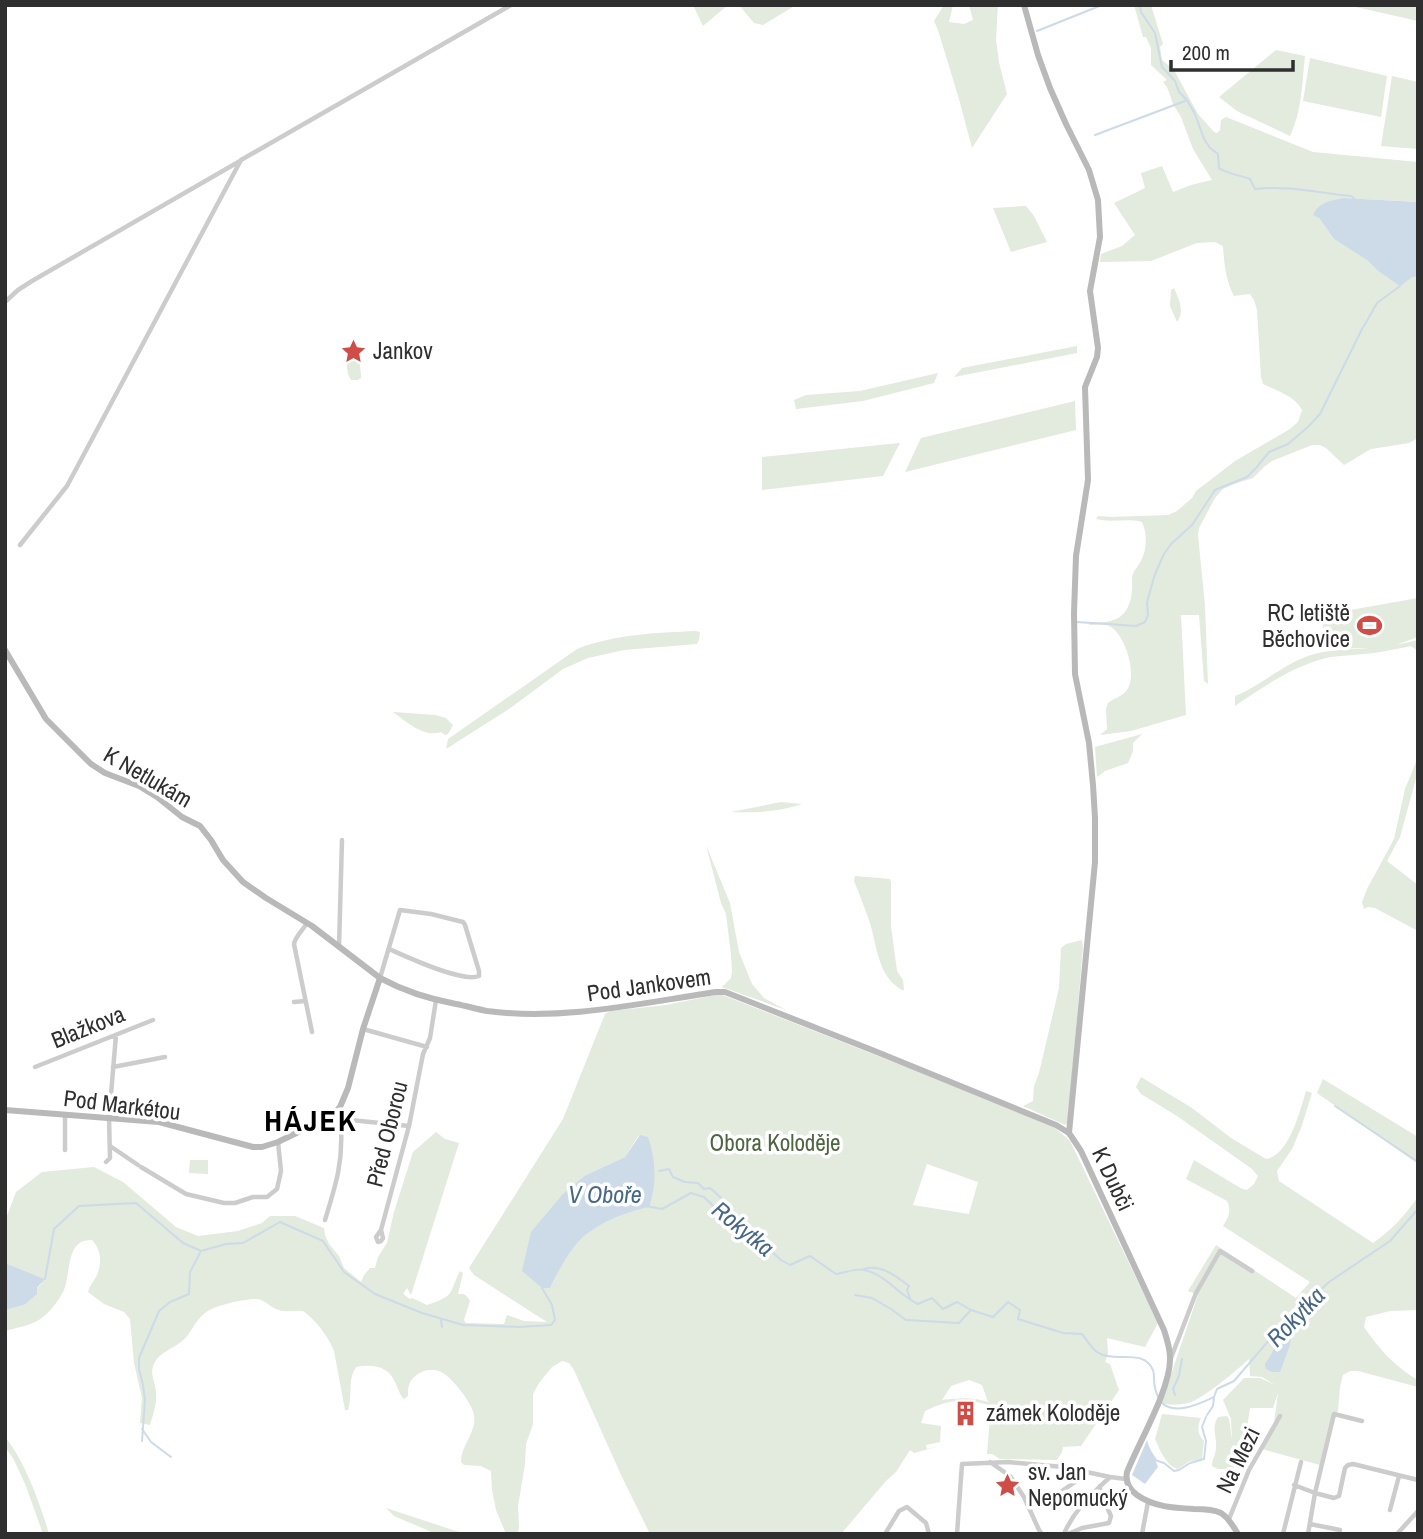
<svg xmlns="http://www.w3.org/2000/svg" width="1423" height="1539" viewBox="0 0 1423 1539" font-family="'Archivo Narrow',sans-serif">
  <rect width="100%" height="100%" fill="#fff"/>
  <path fill="#e3eade" fill-rule="evenodd" d="M693 5H728L703 26Z
    M739 5H796L763 25 754 23Z
    M944 5H953L949 22 964 24 973 20 969 5H998L996 40 999 62 1007 94 972 148 959 99 938 30 934 21Z
    M1134 5H1151L1163 44 1160 47 1162 60 1174 70 1198 114 1214 132 1217 133 1220 130 1221 120 1226 117 1313 152 1418 162V202L1344 198 1319 218 1334 239 1368 261 1377 270 1411 278 1418 276V438L1409 443 1371 449 1344 465 1326 448 1320 445H1312L1272 461 1264 467 1253 478 1234 484 1223 489 1215 498 1199 528 1198 535 1205 606 1208 684 1204 681 1199 615H1181L1186 715 1131 731 1100 735 1107 729 1106 709 1108 703C1114 698 1122 697 1127 690 1138 675 1125 631 1107 625 1102 624 1094 625 1089 625L1090 622C1114 624 1130 618 1132 590 1133 585 1131 578 1133 574 1134 570 1137 568 1139 564 1147 552 1148 535 1142 522 1127 518 1111 523 1096 519L1098 516 1111 517 1168 515 1177 511 1192 498 1196 491 1235 461 1290 429 1298 422 1302 410C1295 396 1277 391 1263 384L1261 377 1257 310 1254 300 1250 294 1234 296C1226 281 1224 263 1223 246L1215 242 1197 243 1151 261 1100 262 1101 254 1122 246 1135 235 1114 203 1145 188 1141 173 1162 166 1173 192 1191 185 1212 180 1193 149 1181 117 1173 104 1167 87 1163 82 1167 80 1151 65V48L1146 37H1143Z
    M1347 5H1418V21Z
    M1276 50 1305 56C1302 83 1302 111 1290 136L1237 111 1219 97Z
    M1310 58 1387 76 1381 117 1303 101Z
    M1392 76 1418 82V149L1381 146Z
    M1026 206 1034 216 1047 242 1011 252 993 208Z
    M1174 288C1179 299 1185 312 1177 322L1170 306 1171 290Z
    M1077 346V353L954 377 962 368Z
    M355 351C359 359 361 369 361 378L358 380H351L348 374 345 354 347 352Z
    M938 373 934 383 863 401 796 409 794 400 806 395 860 391Z
    M1075 401 1076 430 905 472 921 438Z
    M900 443 883 476 762 490V457Z
    M1418 598V637L1396 645 1418 640V651L1411 646C1396 649 1379 653 1363 654 1351 656 1338 655 1326 658 1293 666 1263 687 1235 706V696C1261 686 1282 665 1308 656 1327 649 1350 650 1369 648L1324 649 1322 615Z
    M696 631 700 632 699 640 697 644 624 650 588 658 563 669 509 709 446 749 448 739 577 649C615 634 656 633 696 631Z
    M393 712 435 715 446 718 453 725 448 734 445 735 441 732C424 738 407 722 393 712Z
    M1142 734 1133 743V751L1128 763 1105 771 1097 777 1095 747Z
    M1418 757V771L1400 837 1387 861 1418 885V931L1375 908 1368 907 1364 909 1362 902 1367 889 1394 839 1405 789Z
    M781 802 802 804C778 812 756 813 731 812Z
    M706 845 730 903 739 952 752 984 764 998 786 1010 722 987 731 978 732 971 731 955 726 914 721 903Z
    M855 876 890 879 891 882V926L897 971 903 980 904 990H902C878 977 877 946 870 923 865 909 860 895 854 881Z
    M1082 940 1083 947 1068 1122 1065 1125 1023 1106 1033 1101 1034 1086 1039 1073 1059 988 1061 948 1066 944Z
    M720 994 906 1067 1054 1127 1070 1141 1158 1323 1145 1347 1107 1338 1108 1354 1105 1362 1110 1364 1119 1390 1081 1446 1063 1447 1062 1452 1057 1460 1000 1459 992 1454H987L991 1406C968 1397 948 1399 925 1411L921 1423 941 1426 940 1442 926 1445 927 1449 940 1446 925 1450 914 1453 910 1450 896 1472 886 1481 841 1534H650L622 1477 574 1370 569 1363 562 1361 552 1367 539 1383 533 1394V1424L526 1444 525 1464 518 1506 519 1528 517 1534H506L496 1510 492 1490 491 1471 481 1466 464 1465 461 1462C461 1445 477 1432 474 1415 473 1404 451 1376 441 1372 430 1366 413 1373 409 1385 408 1387 408 1394 408 1396L404 1399C399 1394 399 1390 396 1384 389 1366 373 1364 356 1367 347 1381 353 1396 348 1410H345L334 1351C328 1336 316 1320 303 1311 294 1310 284 1313 276 1309 269 1306 265 1300 257 1299 244 1299 215 1305 205 1313 194 1321 191 1335 181 1342 172 1349 156 1354 153 1367 150 1375 156 1384 156 1393 157 1404 153 1415 150 1425L140 1423 142 1398 134 1363 130 1319 124 1312 104 1304 88 1292C90 1285 94 1281 97 1275 102 1263 101 1249 92 1240 64 1239 72 1275 63 1292 58 1302 47 1316 37 1321 28 1326 15 1328 5 1331V1310L24 1305 45 1279 5 1263V1221L16 1192 42 1172 94 1167 123 1182 176 1227 198 1236 238 1231 262 1223 270 1216H295L324 1228 325 1235 329 1244 339 1256 344 1268 361 1282 364 1275 370 1268H375L378 1257 387 1243 394 1212 413 1152 436 1132 445 1139 459 1143 411 1295 407 1288 403 1294 410 1299 412 1298 427 1305C456 1295 448 1295 460 1271L463 1273 458 1294C465 1294 466 1294 470 1301L464 1320 466 1323 504 1324 507 1315 524 1321 547 1322 474 1275 469 1268 563 1119 605 1014 610 1011 666 1005ZM639 1135 633 1210C615 1218 593 1226 579 1240 567 1253 558 1272 550 1288L586 1175 625 1157ZM927 1164 978 1182 969 1214 913 1205ZM969 1380 982 1385 988 1402C970 1397 960 1398 942 1400L951 1386Z
    M1141 1077 1192 1108 1231 1138 1266 1159C1289 1156 1300 1111 1306 1091L1312 1093 1301 1128 1292 1149 1277 1171 1279 1181 1373 1243C1392 1230 1405 1215 1418 1197V1310L1390 1311 1366 1317 1364 1327C1379 1349 1395 1367 1418 1380V1387L1358 1371H1350L1343 1375 1340 1387 1338 1410 1320 1465 1262 1449 1274 1423 1278 1393 1273 1408H1250L1242 1462 1233 1458 1234 1469H1218L1212 1466C1212 1459 1216 1454 1216 1448 1217 1436 1211 1428 1218 1417L1227 1416 1229 1419 1232 1440 1231 1419 1223 1400 1244 1378H1260L1275 1385 1262 1377 1250 1376 1249 1359C1236 1371 1203 1399 1188 1403 1180 1405 1172 1405 1164 1404L1162 1401 1198 1295 1188 1291 1216 1245 1296 1298 1310 1282 1223 1226C1228 1218 1232 1211 1227 1201L1186 1179 1194 1160 1242 1189 1247 1190 1254 1184 1258 1176 1252 1169 1177 1116 1141 1094 1136 1087Z
    M1323 1079 1418 1137V1164L1317 1093Z
    M190 1160H208V1174L189 1173Z
    M1162 1414 1201 1418C1197 1427 1197 1434 1204 1441L1202 1459 1190 1461 1178 1469C1166 1466 1160 1450 1155 1439Z
    M5 1437C24 1459 41 1506 49 1534H43L26 1486 13 1458 5 1447Z
    M386 1508 465 1534 434 1533 394 1516Z"/>
  <path fill="#cddae8" d="M1344 198 1418 202V276L1411 278 1400 286 1377 270 1368 261 1334 239 1319 218 1313 215C1319 202 1330 201 1344 198Z
    M640 1135 648 1137C656 1160 657 1184 649 1207 627 1211 594 1225 579 1241 567 1254 558 1272 550 1288H542L522 1271 531 1232 563 1194 586 1175 625 1157Z
    M5 1263 45 1279 37 1288V1294L24 1305 5 1310Z
    M1284 1332 1291 1334 1290 1345 1280 1372H1272L1266 1369 1265 1364C1271 1355 1277 1346 1277 1335L1278 1333Z
    M1147 1440C1149 1448 1153 1455 1158 1461L1156 1462 1158 1467 1145 1484 1132 1475Z"/>
  <g fill="none" stroke-linecap="round" stroke-linejoin="round">
    <path stroke="#cddae8" stroke-width="2" d="M1140 5 1141 12 1155 33 1162 67 1175 81 1179 92 1187 100 1195 114 1204 139 1210 148 1218 154 1219 168C1227 174 1240 175 1250 179L1255 189C1287 185 1319 193 1351 196L1356 200
      M1037 31 1102 5
      M1095 135 1185 101
      M1364 326 1377 303 1400 286
      M1077 622 1136 626 1145 622 1148 615 1147 602 1155 574 1164 554 1171 544 1192 525 1215 490 1247 477 1256 468 1269 452 1288 444 1308 427 1320 414 1363 327
      M1335 1106 1418 1162
      M659 1171 669 1169 673 1177 685 1182 698 1183 704 1189 710 1188C719 1196 728 1203 731 1215L728 1220
      M646 1206 662 1209 691 1193 704 1197 743 1235 763 1244 781 1260 790 1265 810 1256 836 1274C844 1273 856 1268 864 1270 886 1274 898 1295 918 1304L932 1298 943 1309 957 1302 971 1310 993 1317 1008 1302 1020 1310 1018 1319 1063 1333 1082 1334C1087 1340 1091 1348 1097 1352 1114 1364 1143 1347 1153 1370 1155 1375 1153 1381 1155 1387 1155 1390 1157 1394 1158 1397
      M864 1269C881 1264 896 1276 909 1286L907 1290 910 1298
      M45 1279 54 1229 79 1206 136 1203 183 1243 201 1251 226 1244 243 1243 280 1222 323 1241 344 1272 375 1294 422 1313 463 1325 519 1327 551 1325
      M542 1288 552 1305 555 1320 552 1324
      M855 1295 872 1298 891 1309 906 1320 959 1323 970 1311
      M441 1320 442 1327
      M1175 1395 1173 1389 1179 1376 1182 1359
      M1161 1402C1174 1416 1199 1404 1214 1397L1217 1389 1234 1381 1276 1332 1329 1282 1390 1241 1418 1209
      M1207 1415 1213 1406 1214 1397
      M142 1429 151 1442 171 1457
      M142 1441 145 1400 143 1385 139 1369V1358L159 1311 170 1302 189 1294 190 1272 200 1253
      M1158 1461 1164 1463 1174 1471 1179 1470 1190 1463 1204 1459 1206 1441 1202 1427 1206 1417"/>
    <path stroke="#ccc" stroke-width="4.5" d="M5 302 18 290 32 281 240 161
      M20 545 67 486 241 160 511 5
      M307 923C303 930 295 937 294 944L312 1032
      M339 947 342 840
      M380 978 400 910 431 914 463 922 465 925 479 971V976C462 983 407 957 389 949
      M294 1002 305 1001
      M363 1029 427 1047
      M35 1067 153 1020
      M113 1067 165 1057
      M65 1115V1150
      M331 1116 341 1119 409 1126
      M110 1146 138 1165
      M106 1162 110 1158 109 1118 116 1035
      M141 1167 186 1194 224 1203H235L253 1197H267L277 1189 281 1171 278 1142
      M325 1220C335 1187 343 1164 341 1129 341 1121 342 1114 340 1107
      M381 1230 409 1126 423 1054 430 1038 436 1000
      M381 1230 383 1238 381 1241 378 1242 376 1237Z
      M1171 1358 1196 1293 1220 1251 1252 1271
      M1362 1421 1334 1414 1315 1493 1334 1498 1339 1496 1345 1468 1348 1465 1353 1464 1418 1480
      M990 1462 1010 1476 1024 1497 1039 1530 1042 1534
      M1294 1485 1315 1493 1308 1534
      M1062 1491 1088 1473
      M1390 1510 1399 1476
      M1229 1519 1249 1470 1280 1416
      M1310 1524 1340 1530
      M885 1534 899 1511 907 1507 926 1523 929 1534
      M957 1534 962 1464 1008 1462 1063 1467 1110 1477 1126 1479
      M1064 1534C1074 1510 1091 1495 1109 1478
      M1068 1534 1082 1528 1109 1523 1111 1516 1100 1492V1486
      M1142 1534 1148 1502
      M1283 1534 1301 1462
      M1397 1534 1418 1511"/>
    <path stroke="#b9b9b9" stroke-width="6" d="M1024 5 1038 55 1050 88 1066 124 1089 170 1098 200 1100 237 1090 291 1098 348 1097 357 1085 387 1088 480 1076 556 1074 613 1075 674 1089 743 1093 785 1095 818V862L1069 1133
      M5 650 46 719 91 764 105 773 139 786 157 797 182 817 200 826 211 840 223 860 243 882 266 898 312 926 380 978C404 991 429 999 456 1004 466 1006 477 1009 487 1011 564 1021 641 1003 716 992H725L877 1052 1056 1125 1069 1133 1081 1151 1164 1330C1167 1339 1170 1348 1170 1358 1171 1388 1139 1442 1127 1472 1125 1482 1129 1489 1137 1495 1154 1507 1174 1508 1194 1509 1203 1509 1213 1509 1221 1513 1229 1518 1233 1526 1238 1534
      M5 1110 159 1122 253 1147H262L278 1142 331 1116 340 1107 348 1088 363 1029 380 978"/>
  </g>
  <defs>
    <symbol id="sight-bare" viewBox="-9 -9 18 18"><path d="M0-6L1.8-2.2L6-1.7L2.9 1.2L3.7 5.4L0 3.3L-3.7 5.4L-2.9 1.2L-6-1.7L-1.8-2.2Z" fill="#d04c46" stroke="#fff" stroke-width="2.5" paint-order="stroke"/></symbol>
    <symbol id="stadium-bare" viewBox="-9 -9 18 18"><path d="M0-5a6.5 5 0 1 0 0 10a6.5 5 0 1 0 0-10ZM-3.5-1.8h7v3.6h-7Z" fill="#d04c46" stroke="#fff" stroke-width="2.5" paint-order="stroke"/></symbol>
    <symbol id="building-bare" viewBox="-9 -9 18 18"><path d="M-4-6H4V6H1V3H-1V6H-4ZM-2.5-4.3h1.7v1.8h-1.7ZM.8-4.3h1.7v1.8H.8ZM-2.5-1h1.7V.8h-1.7ZM.8-1h1.7V.8H.8Z" fill="#d04c46" stroke="#fff" stroke-width="2.5" paint-order="stroke"/></symbol>
  </defs>
  <g fill-rule="evenodd">
    <use href="#sight-bare" x="336" y="334" width="35" height="35"/>
    <use href="#stadium-bare" x="1352" y="608" width="35" height="35"/>
    <use href="#building-bare" x="948" y="1396" width="35" height="35"/>
    <use href="#sight-bare" x="990" y="1468" width="35" height="35"/>
  </g>
  <g text-anchor="middle" stroke-width="7" stroke-linejoin="round" paint-order="stroke">
    <g font-size="23" fill="#2f2f2f" stroke="#fff" text-anchor="start">
      <text x="373" y="359">Jankov</text>
      <text x="1350" y="621" text-anchor="end">RC letiště<tspan x="1350" dy="26">Běchovice</tspan></text>
      <text x="986" y="1421">zámek Koloděje</text>
      <text x="1028" y="1480">sv. Jan<tspan x="1028" dy="26">Nepomucký</tspan></text>
    </g>
    <g font-size="23" fill="#2f2f2f" stroke="#fff">
      <text transform="translate(148 777) rotate(30)" y="8">K Netlukám</text>
      <text transform="translate(649 985) rotate(-8)" y="8">Pod Jankovem</text>
      <text transform="translate(88 1027) rotate(-22)" y="8">Blažkova</text>
      <text transform="translate(122 1105) rotate(7)" y="8">Pod Markétou</text>
      <text transform="translate(387 1134) rotate(-76)" y="8">Před Oborou</text>
      <text transform="translate(1113 1179) rotate(65)" y="8">K Dubči</text>
      <text transform="translate(1238 1460) rotate(-64)" y="8">Na Mezi</text>
    </g>
    <g font-size="23" fill="#4e6541" stroke="#fff">
      <text x="775" y="1151">Obora Koloděje</text>
    </g>
    <g font-size="24" font-style="italic" fill="#466787" stroke="#fff">
      <text x="605" y="1203">V Oboře</text>
      <text transform="translate(743 1229) rotate(39)" y="8">Rokytka</text>
      <text transform="translate(1296 1317) rotate(-46)" y="8">Rokytka</text>
    </g>
    <g font-size="30" font-weight="bold" letter-spacing="2" fill="#000" stroke="#fff">
      <text x="311" y="1131">HÁJEK</text>
    </g>
  </g>
  <rect width="1423" height="1539" fill="none" stroke="#2f2f2f" stroke-width="14"/>
  <path d="M1171 60v10h122v-10" fill="none" stroke="#2f2f2f" stroke-width="3.5"/>
  <text x="1182" y="60" font-size="21" fill="#2f2f2f" stroke="#ffffff" stroke-width="5" paint-order="stroke">200 m</text>
</svg>
